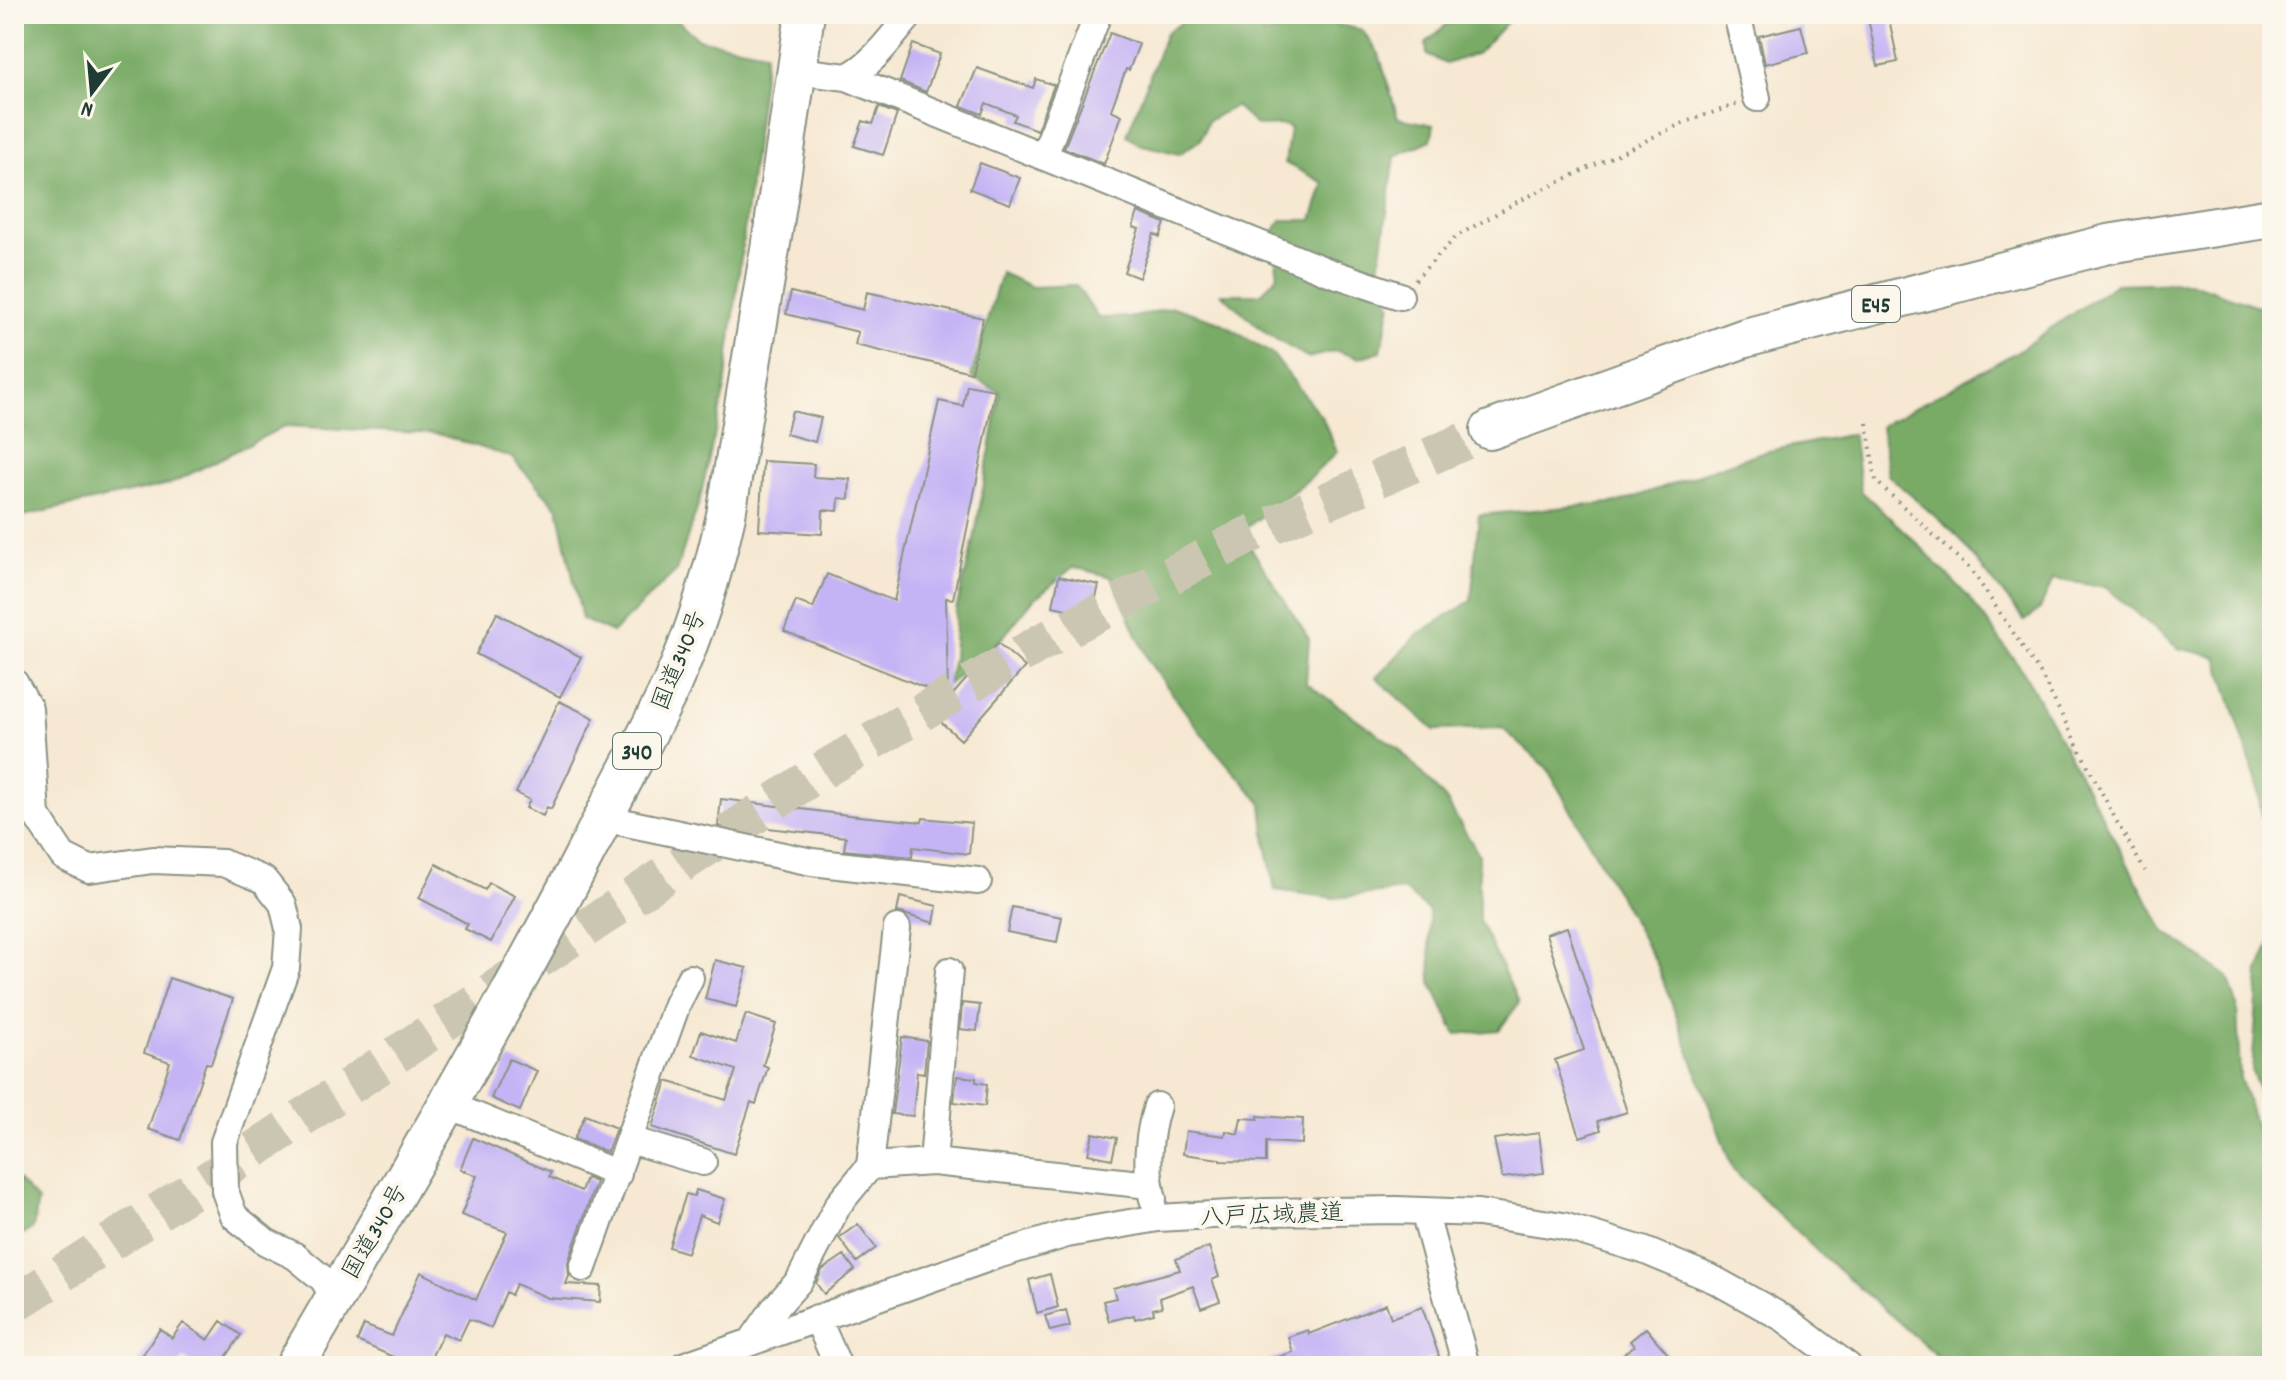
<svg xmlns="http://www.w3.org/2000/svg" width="2286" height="1380" viewBox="0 0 2286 1380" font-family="Dekko,'Klee One',sans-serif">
  <rect width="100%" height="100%" fill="#fbf7ec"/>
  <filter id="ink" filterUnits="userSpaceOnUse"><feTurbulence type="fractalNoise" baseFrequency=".0125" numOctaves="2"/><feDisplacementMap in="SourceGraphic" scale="16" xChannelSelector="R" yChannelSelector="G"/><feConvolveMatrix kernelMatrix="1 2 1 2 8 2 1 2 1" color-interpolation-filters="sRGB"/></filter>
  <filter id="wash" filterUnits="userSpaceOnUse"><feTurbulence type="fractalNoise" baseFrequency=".006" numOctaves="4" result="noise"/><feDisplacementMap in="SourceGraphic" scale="32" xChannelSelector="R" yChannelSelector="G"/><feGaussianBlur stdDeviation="1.8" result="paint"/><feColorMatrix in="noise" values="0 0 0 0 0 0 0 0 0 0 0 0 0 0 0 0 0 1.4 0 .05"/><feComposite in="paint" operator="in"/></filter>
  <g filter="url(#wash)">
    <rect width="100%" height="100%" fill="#f6e8d2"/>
    <path fill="#79ab66" stroke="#4c744d" stroke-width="2" d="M14 14H670L698 39 766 52 725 388 699 503 676 571 612 633 582 619 558 508 511 457 438 434 285 426 170 484 14 518Z
      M1184 14H1254L1263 34 1322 21 1362 30 1379 54 1398 118 1434 125 1431 140 1395 156 1378 275 1391 304 1381 351 1359 358 1336 351 1307 358 1266 333 1222 294H1261L1278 275 1272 236 1281 220H1312L1324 183 1285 163 1290 128 1286 125 1257 126 1235 106 1208 121 1200 140 1179 154 1139 144 1127 135 1166 33 1181 23Z
      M1458 14H1515L1478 53 1446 64 1427 55 1426 43Z
      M1001 273 1032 287 1076 285 1098 318 1135 317 1173 307 1220 322 1273 355 1323 419 1337 452 1309 479 1241 532 1309 639 1306 683 1398 748 1446 800 1479 855V920L1519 1003 1499 1030 1456 1034 1431 982 1429 911 1404 890 1334 898 1275 890 1266 843 1262 804 1204 737 1149 662 1112 577 1073 567 1033 600 1003 637 948 685 953 657 956 610 974 540 1000 392 971 377Z
      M2189 282 2260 307H2272V889L2257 783 2217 657 2178 648 2105 587 2053 579 2040 609 2025 621 1954 533 1888 475 1881 426 2013 354 2116 284Z
      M1853 434 1861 491 1916 542 1971 600 2026 676 2164 931 2228 977 2237 1005 2240 1078 2256 1127 2272 1158V1366H1943L1933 1352 1819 1253 1733 1170 1657 964 1547 768 1502 728 1434 730 1376 678 1418 634 1471 601 1479 515 1621 502 1759 453Z
      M2272 940V1126L2252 1072 2259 971Z
      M14 1176 38 1201 33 1228 14 1239Z"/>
    <g id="blocks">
      <path fill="#c4b3f5" d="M1867 14H1888L1898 62 1878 66Z
        M1801 26 1808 53 1765 64 1759 36Z
        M1110 33 1139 44 1129 70 1126 69 1111 110 1122 115 1104 164 1064 148Z
        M913 44 940 54 926 92 900 81Z
        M977 68 1033 88 1036 79 1054 85 1037 130 1013 121 1016 115 986 103 982 114 961 106Z
        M879 107 897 114 883 155 854 146 863 121 873 124Z
        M980 163 1020 178 1010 204 970 189Z
        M1138 212 1165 223 1160 237 1154 234 1139 278 1124 272 1139 229 1133 227Z
        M791 292 863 310 867 292 983 318 971 372 855 345 858 332 786 314Z
        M967 385 995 390 953 599 946 598 948 697 784 631 796 601 813 608 827 574 894 601 939 401 963 406Z
        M792 411 821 418 815 442 786 434Z
        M763 461 814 464 813 477 850 479 849 499 839 498 838 511 823 510 822 534 759 530Z
        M1059 576 1099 585 1092 615 1053 606Z
        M497 613 581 657 560 697 476 654Z
        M998 643 1025 667 961 740 934 716Z
        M559 701 594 718 551 809 547 807 543 816 526 808 530 800 516 793Z
        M721 799 848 815 922 822 923 818 972 823 969 854 913 847 912 857 844 850 846 837 750 826V830L718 826Z
        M436 864 485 890 489 883 515 896 491 942 465 929 468 924 419 898Z
        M900 897 937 906 934 923 897 912Z
        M1012 907 1062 917 1057 942 1007 932Z
        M1567 927 1627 1112 1598 1121 1601 1130 1580 1137 1555 1060 1584 1050 1546 934Z
        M715 960 747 968 736 1007 705 999Z
        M169 978 233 999 211 1064 206 1063 180 1140 148 1129 170 1062 144 1053Z
        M962 1003 980 1005 977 1031 960 1029Z
        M746 1014 776 1024 763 1065 768 1067 756 1104 751 1102 734 1154 652 1127 667 1081 726 1100 736 1070 693 1055 701 1031 736 1043Z
        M902 1037 927 1041 924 1073 917 1072 913 1116 892 1114Z
        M509 1059 537 1071 520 1111 491 1098Z
        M957 1076 976 1078V1082L987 1084 985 1106 954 1102Z
        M585 1115 616 1128 607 1152 574 1139Z
        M1258 1116 1303 1119 1302 1144 1266 1142V1162L1220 1161V1159L1183 1154 1186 1131 1225 1136 1226 1131 1238 1134 1241 1118 1258 1119Z
        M1093 1133 1117 1138 1112 1159 1088 1154Z
        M1539 1133 1544 1173 1502 1178 1494 1139Z
        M473 1138 551 1172 549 1177 581 1191 586 1178 596 1182 568 1263 569 1276 566 1284 601 1286 600 1302 548 1298 516 1284 511 1295 506 1292 491 1328 469 1319 459 1340 443 1333 427 1366H394L398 1359 357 1341 364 1325 392 1336 421 1272 476 1300 507 1232 461 1215 477 1176 460 1169Z
        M696 1190 725 1199 717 1222 699 1215 687 1253 669 1247 686 1194 694 1196Z
        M858 1224 876 1248 857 1262 839 1238Z
        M1209 1247 1219 1277 1212 1280 1220 1301 1201 1308 1193 1286 1160 1298 1162 1307 1153 1309 1154 1314 1135 1319 1134 1315 1109 1321 1103 1301 1116 1298 1113 1288 1180 1270 1176 1259Z
        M844 1255 855 1270 824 1294 816 1283 822 1270Z
        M1050 1274 1058 1307 1037 1313 1029 1280Z
        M1386 1304 1391 1318 1422 1307 1439 1356 1410 1366H1262L1261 1363 1293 1352 1288 1337 1308 1330 1309 1334Z
        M1066 1310 1070 1326 1050 1331 1045 1316Z
        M221 1321 241 1335 220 1366H196L184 1358 179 1366H135L160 1329 172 1338 183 1323 208 1340Z
        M1646 1328 1678 1366H1633L1623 1354 1634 1346 1630 1341Z"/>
    </g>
  </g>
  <g filter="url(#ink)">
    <use href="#blocks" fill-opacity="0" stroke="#8a9283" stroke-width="2"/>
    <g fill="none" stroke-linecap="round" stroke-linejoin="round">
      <path stroke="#cbc6b2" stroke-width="38" stroke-dasharray="38 19" stroke-linecap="butt" d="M14 1304 236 1162 821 771 1042 642 1247 536 1490 430"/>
      <defs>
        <path id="minor" d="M1737 14 1757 98
          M798 71 847 77 1326 271 1400 296
          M847 77C874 64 892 36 911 14
          M1044 156 1098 14
          M14 682 29 708 36 815 63 856 89 869 153 860 223 863 264 880 283 904 289 929 286 968 224 1142 225 1191 234 1216 266 1242 295 1256 323 1279 335 1298
          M603 818 812 862 978 881
          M449 1105 618 1174
          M630 1140 703 1162
          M933 1162 949 971
          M870 1166 933 1162 1150 1185
          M1153 1199C1145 1170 1148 1135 1157 1106
          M1424 1211 1466 1366
          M583 1268 677 1004 690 978
          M817 1318 838 1366
          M751 1342 774 1309 799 1281 838 1205 870 1166 897 928
          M683 1366 994 1256 1067 1234 1158 1218 1266 1212 1396 1210 1478 1213 1563 1226 1643 1250 1715 1280 1785 1319 1848 1366"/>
        <path id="highway" d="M1490 430 1745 338 2108 244 2272 218
          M295 1366C396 1193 498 1022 590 844 616 792 645 740 670 688 695 633 713 574 726 515L774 225 805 14"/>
      </defs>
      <use href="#minor" stroke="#8a9283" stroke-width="30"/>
      <use href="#highway" stroke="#8a9283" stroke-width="42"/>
      <path stroke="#8a9283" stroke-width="4" stroke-dasharray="2 6" stroke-linecap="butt" d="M1415 280 1457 236 1517 202 1685 122 1738 104
        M1867 423 1876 481 1972 571 2040 673 2118 824 2145 871"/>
      <use href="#minor" stroke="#fff" stroke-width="26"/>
      <use href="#highway" stroke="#fff" stroke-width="38"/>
    </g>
  </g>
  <g text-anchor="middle" stroke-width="8" stroke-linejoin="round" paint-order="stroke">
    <g fill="#fbf7ec" stroke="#61756b" stroke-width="2">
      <rect x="1852" y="286" width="48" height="36" rx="6"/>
      <rect x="613" y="733" width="48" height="36" rx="6"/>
    </g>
    <g font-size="22" font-weight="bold" fill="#1f3d34">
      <text x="1876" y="312">E45</text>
      <text x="637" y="759">340</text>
    </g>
    <g font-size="24" fill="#1f3d34" stroke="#fbf7ec">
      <text transform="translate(678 660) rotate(-68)" y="8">国道340号</text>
      <text transform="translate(1272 1214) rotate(-2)" y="8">八戸広域農道</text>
      <text transform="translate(374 1231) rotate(-60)" y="8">国道340号</text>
    </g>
  </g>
  <rect width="2286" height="1380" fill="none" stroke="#fbf7ec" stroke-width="48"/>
  <g transform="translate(92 92) rotate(196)" stroke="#fbf7ec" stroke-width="6" paint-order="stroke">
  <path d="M0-6L14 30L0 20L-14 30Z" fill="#1f3d34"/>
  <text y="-12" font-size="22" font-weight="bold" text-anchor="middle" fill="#1f3d34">N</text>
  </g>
</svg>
